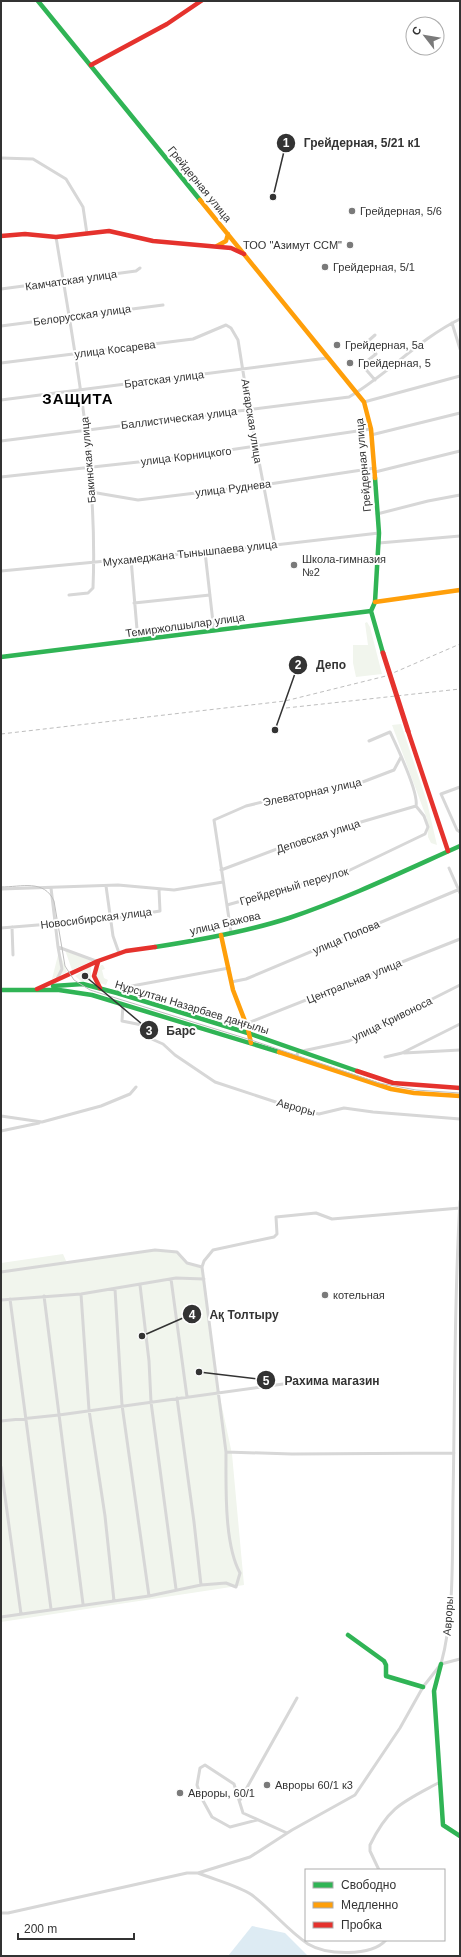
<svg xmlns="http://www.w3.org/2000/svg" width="461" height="1957" viewBox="0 0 461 1957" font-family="Helvetica,sans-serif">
  <rect width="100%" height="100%" fill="#fff"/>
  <path fill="#f1f5ed" d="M367 622 370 627 382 674 356 677 353 663V645H368L365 623Z
    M401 724 427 802 437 845 431 843 428 837 427 819 392 725Z
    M65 950 94 960 72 970Z
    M59 951 67 972 52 979Z
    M101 965H103L105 969 102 970 104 978 108 980 106 985 97 982 96 972Z
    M91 966V981H81L75 976Z
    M155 1250 177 1252 187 1263 202 1267 219 1393 232 1454 244 1585 1 1622V1263L63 1254 67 1263Z"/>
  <path fill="#ddebf3" d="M252 1926 285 1933 308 1956H228Z"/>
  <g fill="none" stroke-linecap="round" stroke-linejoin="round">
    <path stroke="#d7d7d7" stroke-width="3" d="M1 158 33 159 66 179 83 207 87 234
      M56 237C75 353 98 470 93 588L88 593 69 595
      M1 289 136 271 140 268
      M452 323 460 349
      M1 326 163 305
      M1 363 193 339 226 325 231 328 238 340 249 409 275 545
      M375 380 362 365 376 354 367 342 375 335
      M1 400 327 358
      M364 402 460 376
      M371 435 460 413
      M1 441 349 397C388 374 419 339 460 319
      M375 472 460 451
      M1 477 175 458 371 429
      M91 492 138 500 263 485 375 468
      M377 514 428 501 460 495
      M379 543 460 536
      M205 552 214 631
      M131 559 138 641
      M1 571 275 545 379 533
      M134 603 210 595
      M369 741 390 732C397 747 419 792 416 806
      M460 787 441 794 457 830 460 832
      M449 868 460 893
      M221 870 306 838 416 806
      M106 886 113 936 119 953
      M51 888 58 947 96 961
      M1 889 118 885 174 890 223 882
      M227 905 348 871 425 834 428 827 424 816 416 806
      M12 927 13 955
      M1 928 111 919 160 911 159 890
      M231 932 214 820 246 806 304 792 360 783 394 770 401 757
      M57 979 62 969 58 947
      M231 982 246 979 460 889
      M117 993 121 988 229 968
      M123 1005 122 1021 147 1026
      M248 1023 460 939
      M147 1037 163 1044 175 1055 215 1082 294 1108 319 1114 344 1108 373 1112 460 1119
      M404 1053 460 1050
      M385 1057 402 1053 460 1024
      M296 1058 298 1052 349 1041 460 985
      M1 1116 42 1122 101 1106 130 1094 136 1087
      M1 1131 39 1123
      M1 1272 155 1250 177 1252 187 1263 202 1267
      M171 1279 187 1397
      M140 1285 149 1361 151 1402 176 1589
      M115 1289 122 1405 149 1596
      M81 1294 89 1410 105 1516 114 1601
      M44 1296 83 1604
      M10 1299 51 1609
      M1 1300 81 1294 176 1278 204 1279
      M177 1398 194 1522 201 1585
      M1 1421 59 1415 305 1381
      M454 1453 292 1454 226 1452 202 1267 204 1261 213 1250 274 1237 277 1234 276 1217 316 1213 332 1219 460 1208
      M1 1467 21 1614
      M1 1617 149 1596 201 1585 226 1583 236 1587 240 1573C224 1544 226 1486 226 1452
      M441 1664C455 1613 452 1551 453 1498 455 1399 454 1300 460 1201
      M240 1800 297 1698
      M257 1820 230 1827 212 1817 201 1797 197 1785 200 1768 205 1765 234 1784 243 1813 287 1833
      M379 1870 370 1851V1845C389 1806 403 1802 440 1782
      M198 1873C215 1880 237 1885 252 1895 272 1910 287 1930 308 1944 326 1955 371 1957 386 1940
      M1 1913H8L187 1873H198L250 1857 292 1830 355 1795 400 1728 423 1687 441 1664 460 1659"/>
    <path stroke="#30b455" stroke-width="4.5" d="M38 1 200 200
      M375 478 379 533 375 602 371 611 383 653
      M1 657 371 611
      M155 947C200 940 246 932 289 918 348 898 404 871 460 846
      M53 986 83 984 117 993 251 1034 357 1071
      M1 990H59L92 995 279 1052
      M348 1635 384 1661 386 1665V1676L423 1687
      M441 1664 434 1691 443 1825 460 1836"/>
    <path stroke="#ff9f0a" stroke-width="4.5" d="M200 200 364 402 371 429 375 478
      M217 246 226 241 228 234
      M375 602 460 590
      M221 935 233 990 248 1029 251 1043
      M279 1052 391 1089 414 1093 460 1096"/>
    <path stroke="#e5322d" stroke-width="4.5" d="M91 65 167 24 201 1
      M1 236 25 234 56 237 109 231 153 241 231 248 244 254
      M408 731 448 851
      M98 962 94 976 100 988
      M37 989 98 961 126 951 155 947
      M357 1071 393 1083 460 1088"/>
    <path stroke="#bebebe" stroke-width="1" d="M1 887C22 887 44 879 54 901L65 966 74 980 90 990 251 1040 379 1083 416 1090 460 1093"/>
    <path stroke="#bebebe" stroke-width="1" stroke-dasharray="4 3" stroke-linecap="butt" d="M286 708 460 689
      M1 734 285 701 386 676 460 644"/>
    <path stroke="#e5322d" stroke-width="5" d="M383 653 408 731"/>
  </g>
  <g fill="#7a7a7a" stroke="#fff" stroke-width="1.5">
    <circle cx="352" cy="211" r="4"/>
    <circle cx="350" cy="245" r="4"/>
    <circle cx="325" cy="267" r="4"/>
    <circle cx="337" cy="345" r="4"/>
    <circle cx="350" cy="363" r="4"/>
    <circle cx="294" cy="565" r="4"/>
    <circle cx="325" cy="1295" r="4"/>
    <circle cx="267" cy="1785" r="4"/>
    <circle cx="180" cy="1793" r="4"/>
  </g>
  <g text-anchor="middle" stroke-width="4" stroke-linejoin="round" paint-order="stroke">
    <g font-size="11" fill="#333" stroke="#fff">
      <text transform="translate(200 184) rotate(51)" y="4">Грейдерная улица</text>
      <text transform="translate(71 280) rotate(-8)" y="4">Камчатская улица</text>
      <text transform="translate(82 315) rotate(-8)" y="4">Белорусская улица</text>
      <text transform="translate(115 349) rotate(-7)" y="4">улица Косарева</text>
      <text transform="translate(164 379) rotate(-7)" y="4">Братская улица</text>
      <text transform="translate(179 418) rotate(-7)" y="4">Баллистическая улица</text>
      <text transform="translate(252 421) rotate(81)" y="4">Ангарская улица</text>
      <text transform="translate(186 456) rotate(-7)" y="4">улица Корницкого</text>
      <text transform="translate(88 460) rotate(-95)" y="4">Бакинская улица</text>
      <text transform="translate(363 465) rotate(-95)" y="4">Грейдерная улица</text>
      <text transform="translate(233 488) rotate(-7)" y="4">улица Руднева</text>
      <text transform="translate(190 553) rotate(-6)" y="4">Мухамеджана Тынышпаева улица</text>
      <text transform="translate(185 625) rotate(-8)" y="4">Темиржолшылар улица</text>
      <text transform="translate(312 792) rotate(-12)" y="4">Элеваторная улица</text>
      <text transform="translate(318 836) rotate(-18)" y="4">Деповская улица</text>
      <text transform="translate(294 886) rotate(-16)" y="4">Грейдерный переулок</text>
      <text transform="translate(96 918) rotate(-7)" y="4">Новосибирская улица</text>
      <text transform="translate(225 923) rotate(-13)" y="4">улица Бажова</text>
      <text transform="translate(346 937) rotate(-23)" y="4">улица Попова</text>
      <text transform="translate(354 981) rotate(-22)" y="4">Центральная улица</text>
      <text transform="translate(192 1007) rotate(17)" y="4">Нұрсұлтан Назарбаев даңғылы</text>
      <text transform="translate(392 1019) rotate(-26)" y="4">улица Кривоноса</text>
      <text transform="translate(296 1107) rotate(15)" y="4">Авроры</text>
      <text transform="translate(448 1616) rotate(-86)" y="4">Авроры</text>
    </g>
    <g font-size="11" fill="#333" stroke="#fff" text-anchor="start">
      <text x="360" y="215">Грейдерная, 5/6</text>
      <text x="342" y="249" text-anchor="end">ТОО "Азимут ССМ"</text>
      <text x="333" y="271">Грейдерная, 5/1</text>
      <text x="345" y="349">Грейдерная, 5а</text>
      <text x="358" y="367">Грейдерная, 5</text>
      <text x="302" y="563">Школа-гимназия<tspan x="302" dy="13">№2</tspan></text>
      <text x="333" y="1299">котельная</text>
      <text x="275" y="1789">Авроры 60/1 к3</text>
      <text x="188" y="1797">Авроры, 60/1</text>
    </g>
    <g font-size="15" font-weight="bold" letter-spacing="1" fill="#000" stroke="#fff">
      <text x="78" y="404">ЗАЩИТА</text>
    </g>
  </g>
  <path fill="none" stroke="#333" stroke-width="1.5" d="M273 197L286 143M275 730L298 665M85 976L149 1030M142 1336L192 1314M199 1372L266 1380"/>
  <g fill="#333" stroke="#fff" stroke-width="1.5">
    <circle cx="273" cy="197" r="4"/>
    <circle cx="275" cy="730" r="4"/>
    <circle cx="85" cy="976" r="4"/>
    <circle cx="142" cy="1336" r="4"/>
    <circle cx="199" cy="1372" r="4"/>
    <circle cx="286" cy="143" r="10"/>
    <circle cx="298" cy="665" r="10"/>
    <circle cx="149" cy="1030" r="10"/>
    <circle cx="192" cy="1314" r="10"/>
    <circle cx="266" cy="1380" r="10"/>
  </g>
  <g font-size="12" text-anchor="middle" font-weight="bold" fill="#fff">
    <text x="286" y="147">1</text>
    <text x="298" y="669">2</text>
    <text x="149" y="1035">3</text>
    <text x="192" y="1319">4</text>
    <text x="266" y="1385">5</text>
  </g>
  <g font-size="12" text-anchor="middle" font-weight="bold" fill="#333" stroke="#fff" stroke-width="4" stroke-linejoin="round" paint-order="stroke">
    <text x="362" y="147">Грейдерная, 5/21 к1</text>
    <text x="331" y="669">Депо</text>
    <text x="181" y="1035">Барс</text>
    <text x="244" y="1319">Ақ Толтыру</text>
    <text x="332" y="1385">Рахима магазин</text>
  </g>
  <rect width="461" height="1957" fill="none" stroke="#333333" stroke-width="4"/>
  <rect x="305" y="1869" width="140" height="72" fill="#ffffff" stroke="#adadad"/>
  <rect x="313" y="1882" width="20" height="6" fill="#30b455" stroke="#adadad"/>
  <text x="341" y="1889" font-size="12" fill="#333333">Свободно</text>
  <rect x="313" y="1902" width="20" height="6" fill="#ff9f0a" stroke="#adadad"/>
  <text x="341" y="1909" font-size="12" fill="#333333">Медленно</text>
  <rect x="313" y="1922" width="20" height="6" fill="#e5322d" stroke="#adadad"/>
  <text x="341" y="1929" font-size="12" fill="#333333">Пробка</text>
  <g transform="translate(425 36) rotate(301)"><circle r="19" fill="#ffffff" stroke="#adadad"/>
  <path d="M0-3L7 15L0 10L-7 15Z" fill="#7a7a7a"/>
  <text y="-6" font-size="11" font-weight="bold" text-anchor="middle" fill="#333333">С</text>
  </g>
  <path d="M18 1933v6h116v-6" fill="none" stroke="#333333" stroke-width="2"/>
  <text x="24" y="1933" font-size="12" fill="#333333" stroke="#ffffff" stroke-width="3" paint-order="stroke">200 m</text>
</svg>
